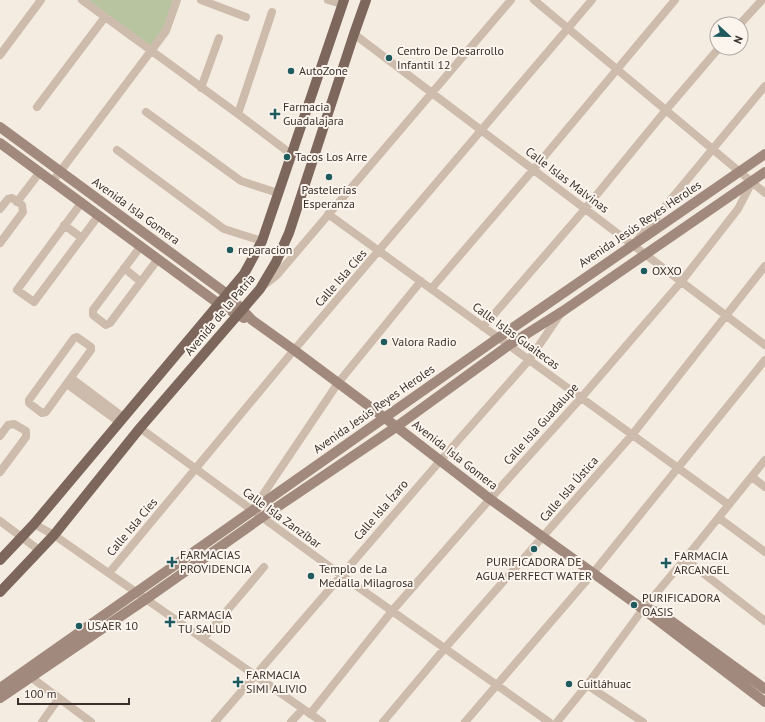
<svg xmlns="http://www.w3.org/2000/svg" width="765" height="722" viewBox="0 0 765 722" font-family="'PT Sans',sans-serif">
  <rect width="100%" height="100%" fill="#f4ebe1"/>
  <path fill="#b8c4a0" d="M88 0H173L163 29 151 46Z"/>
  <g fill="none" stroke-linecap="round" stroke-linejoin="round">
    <path stroke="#cdbbac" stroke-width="8" d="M82 0 238 114 291 154
      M201 0 246 17
      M328 0 342 4
      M534 0 765 193
      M740 24 762 0
      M354 34 765 345
      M0 55 41 0
      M201 88 219 38
      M37 107 105 17
      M146 112 241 181 278 193
      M238 114 272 12
      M117 150 224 229 262 241
      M53 181 166 31 177 0
      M17 202 40 172
      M82 202 17 290 34 302 99 215
      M0 209 8 199 12 198 22 205 23 212 0 243
      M328 214 729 505
      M64 225 82 238
      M638 239 765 86
      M141 246 93 310V315L106 325 110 323 158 259
      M124 268 141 282
      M263 286 277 275 511 0
      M431 289 533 170 675 0
      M483 327 585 209 666 110 719 48
      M77 337 91 347V350L46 412 42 413 29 403V400L74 338Z
      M71 378 123 417
      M67 384 119 422
      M140 428 341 575 549 722
      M0 436 8 425 14 424 26 431V437L0 472
      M752 477 765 487
      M254 508 338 383 421 281
      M719 518 765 552
      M0 521 39 550
      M34 524 54 535 322 722
      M685 559 765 621
      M109 573 294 350 592 0
      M203 639 264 567
      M28 675 91 722
      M587 685 643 722
      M310 714 392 611 490 499 581 398 681 282 738 209 752 182
      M42 722 59 698
      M215 722 440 461 529 360 561 313
      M291 722 303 709
      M383 722 445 648 632 435 765 266
      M465 722 593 573 765 360
      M557 722 587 685 643 609 685 559 765 460"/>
    <path stroke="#a18a7d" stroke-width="10" d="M0 127 227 294 252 320 294 350 385 418 490 499 643 609 765 702
      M0 143 219 304 238 315 244 318
      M647 609 658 612 663 615 765 689
      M0 688 498 338 765 154
      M0 698 146 599 261 518 396 427 509 345 563 311 765 172"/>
    <path stroke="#7d675c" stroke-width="10" d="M0 560 34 524 244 274 262 241 344 0
      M0 592 54 535 140 428 260 289 276 262 289 233 354 34 366 0"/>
  </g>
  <g fill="#1f5a5e" stroke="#fbf5ee" stroke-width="1.5">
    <circle cx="389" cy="58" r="4"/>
    <circle cx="291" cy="71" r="4"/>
    <path d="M273 108h4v4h4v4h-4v4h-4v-4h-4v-4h4z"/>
    <circle cx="287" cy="157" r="4"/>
    <circle cx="329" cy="177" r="4"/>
    <circle cx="230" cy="250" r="4"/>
    <circle cx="644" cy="271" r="4"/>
    <circle cx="384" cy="342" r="4"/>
    <circle cx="534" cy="549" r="4"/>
    <path d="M170 556h4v4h4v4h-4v4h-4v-4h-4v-4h4z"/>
    <path d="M664 557h4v4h4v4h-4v4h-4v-4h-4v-4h4z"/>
    <circle cx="311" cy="576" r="4"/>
    <circle cx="634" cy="605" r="4"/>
    <path d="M168 616h4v4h4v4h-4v4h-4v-4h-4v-4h4z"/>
    <circle cx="79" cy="626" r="4"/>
    <path d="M236 676h4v4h4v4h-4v4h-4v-4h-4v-4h4z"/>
    <circle cx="569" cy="684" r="4"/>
  </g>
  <g text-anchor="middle" stroke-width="4" stroke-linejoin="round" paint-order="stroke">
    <g font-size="12" fill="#3b302b" stroke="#fbf5ee" text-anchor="start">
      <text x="397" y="55">Centro De Desarrollo<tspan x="397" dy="14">Infantil 12</tspan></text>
      <text x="299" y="75">AutoZone</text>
      <text x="283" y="111">Farmacia<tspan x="283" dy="14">Guadalajara</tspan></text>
      <text x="295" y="161">Tacos Los Arre</text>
      <text x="329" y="194" text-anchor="middle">Pastelerías<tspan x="329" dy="14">Esperanza</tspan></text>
      <text x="238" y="254">reparacion</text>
      <text x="652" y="275">OXXO</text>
      <text x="392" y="346">Valora Radio</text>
      <text x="180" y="559">FARMACIAS<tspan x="180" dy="14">PROVIDENCIA</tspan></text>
      <text x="674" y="560">FARMACIA<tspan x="674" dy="14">ARCANGEL</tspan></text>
      <text x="534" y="566" text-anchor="middle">PURIFICADORA DE<tspan x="534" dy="14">AGUA PERFECT WATER</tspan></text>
      <text x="319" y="573">Templo de La<tspan x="319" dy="14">Medalla Milagrosa</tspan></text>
      <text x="642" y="602">PURIFICADORA<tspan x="642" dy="14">OASIS</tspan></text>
      <text x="178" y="619">FARMACIA<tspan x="178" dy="14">TU SALUD</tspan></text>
      <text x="87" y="630">USAER 10</text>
      <text x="246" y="679">FARMACIA<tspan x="246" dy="14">SIMI ALIVIO</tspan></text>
      <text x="577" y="688">Cuitláhuac</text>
    </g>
    <g font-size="12" fill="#3b302b" stroke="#fbf5ee">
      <text transform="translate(567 180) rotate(37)" y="4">Calle Islas Malvinas</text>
      <text transform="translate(136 211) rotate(36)" y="4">Avenida Isla Gomera</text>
      <text transform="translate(640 224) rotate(-34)" y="4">Avenida Jesús Reyes Heroles</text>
      <text transform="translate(341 278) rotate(-49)" y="4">Calle Isla Cíes</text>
      <text transform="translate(220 315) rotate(-50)" y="4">Avenida de la Patria</text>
      <text transform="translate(516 336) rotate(36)" y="4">Calle Islas Guaitecas</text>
      <text transform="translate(374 409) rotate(-35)" y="4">Avenida Jesús Reyes Heroles</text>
      <text transform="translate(541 424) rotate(-48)" y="4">Calle Isla Guadalupe</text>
      <text transform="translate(455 455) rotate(38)" y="4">Avenida Isla Gomera</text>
      <text transform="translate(569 489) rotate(-49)" y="4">Calle Isla Ústica</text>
      <text transform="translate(381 510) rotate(-49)" y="4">Calle Isla Ízaro</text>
      <text transform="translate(282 518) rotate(36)" y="4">Calle Isla Zanzíbar</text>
      <text transform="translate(132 527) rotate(-50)" y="4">Calle Isla Cíes</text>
    </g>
  </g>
  <g transform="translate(729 36) rotate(112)"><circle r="19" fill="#fbf5ee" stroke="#aea6a0"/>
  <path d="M0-3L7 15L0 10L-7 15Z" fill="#1f5a5e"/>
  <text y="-6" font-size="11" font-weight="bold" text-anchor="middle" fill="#3b302b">N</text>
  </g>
  <path d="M18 698v6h111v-6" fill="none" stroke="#3b302b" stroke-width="2"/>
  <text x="24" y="698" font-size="12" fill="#3b302b" stroke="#fbf5ee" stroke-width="3" paint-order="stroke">100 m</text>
</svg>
